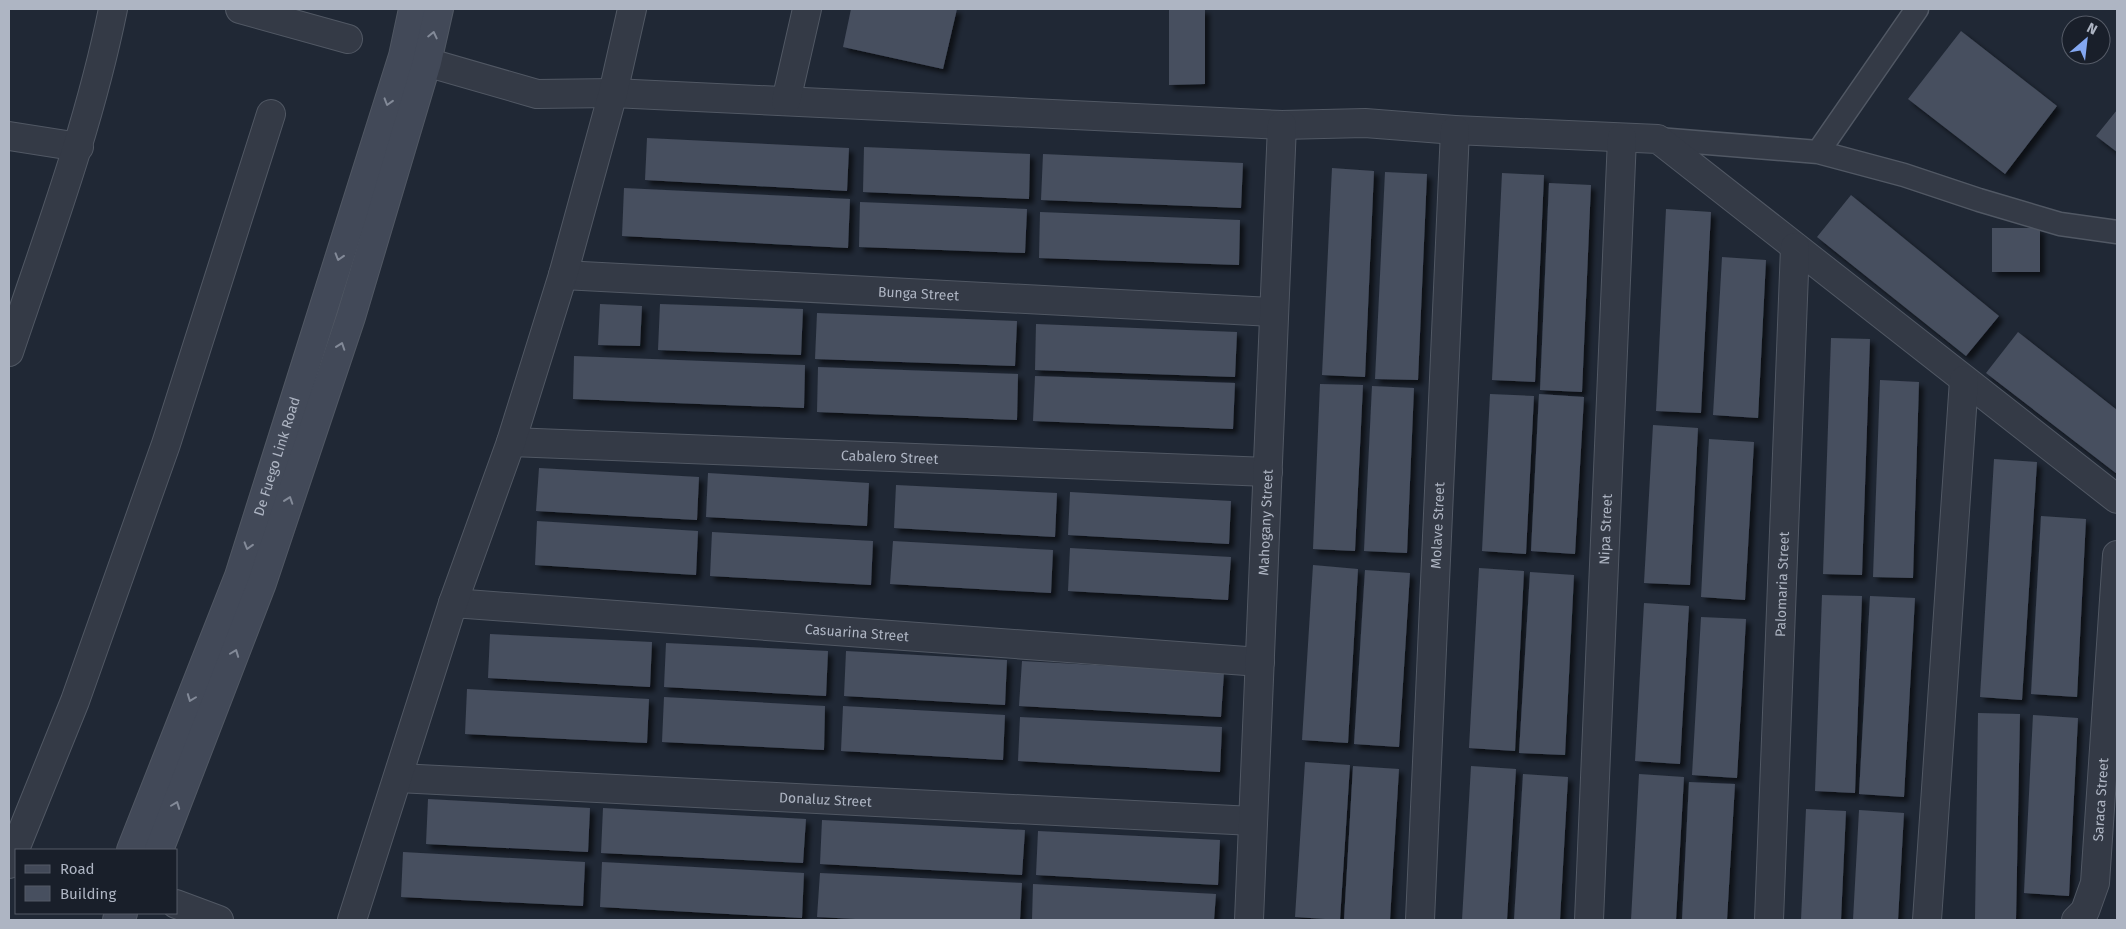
<svg xmlns="http://www.w3.org/2000/svg" width="2126" height="929" viewBox="0 0 2126 929" font-family="'Fira Sans',sans-serif">
  <defs>
    <filter id="shadow"><feDropShadow dx="4.5" dy="4.5" stdDeviation="2.5" flood-color="#0009"/></filter>
  </defs>
  <rect width="100%" height="100%" fill="#202835"/>
  <path fill="#474f5f" filter="url(#shadow)" d="M851 9H957L943 69 843 47Z
    M1169 9H1205V84L1169 85Z
    M1961 31 2057 106 2005 174 1908 99Z
    M2117 110V152L2096 136Z
    M647 138 849 148 847 191 645 180Z
    M864 147 1030 154 1029 199 863 192Z
    M1043 154 1243 163 1241 208 1041 200Z
    M1332 168 1374 171 1365 377 1322 375Z
    M1385 172 1427 174 1418 380 1375 379Z
    M1502 173 1544 175 1535 382 1492 380Z
    M1549 183 1591 185 1582 392 1540 390Z
    M624 188 850 199 848 248 622 236Z
    M1851 195 1999 316 1966 356 1817 237Z
    M860 202 1027 209 1025 253 859 247Z
    M1666 209 1711 212 1701 413 1656 411Z
    M1040 212 1240 220 1239 265 1039 258Z
    M1992 228H2040V272H1992Z
    M1722 257 1766 260 1758 418 1713 415Z
    M600 304 642 306 640 346 598 345Z
    M660 304 803 309 801 355 658 350Z
    M817 313 1017 321 1015 366 815 359Z
    M1036 324 1237 332 1235 377 1035 370Z
    M2018 332 2117 410V474L1986 373Z
    M1831 338 1870 339 1862 575 1823 574Z
    M574 356 805 365 804 408 573 399Z
    M818 367 1018 374 1017 420 817 412Z
    M1035 376 1235 383 1233 429 1033 421Z
    M1880 380 1919 382 1913 578 1873 577Z
    M1320 384 1363 385 1355 551 1313 549Z
    M1372 386 1414 388 1407 553 1364 551Z
    M1490 394 1534 396 1526 554 1482 551Z
    M1539 394 1584 397 1575 554 1531 551Z
    M1653 425 1698 428 1690 585 1644 583Z
    M1709 439 1754 442 1745 600 1701 597Z
    M1994 459 2037 462 2022 700 1980 697Z
    M539 468 699 477 697 520 536 511Z
    M708 473 869 483 867 526 706 517Z
    M896 485 1057 493 1055 537 894 528Z
    M1070 492 1231 501 1229 544 1068 535Z
    M2041 516 2086 519 2077 697 2031 694Z
    M537 521 698 531 696 575 535 565Z
    M712 532 873 541 871 585 710 576Z
    M893 541 1053 550 1051 593 890 584Z
    M1070 548 1231 557 1228 600 1068 591Z
    M1313 565 1358 569 1348 743 1302 740Z
    M1479 568 1524 571 1515 751 1469 748Z
    M1365 570 1410 573 1399 747 1354 744Z
    M1530 572 1574 575 1565 755 1519 753Z
    M1822 595 1862 596 1855 793 1815 791Z
    M1870 596 1915 598 1904 797 1859 794Z
    M1644 603 1689 606 1680 764 1635 761Z
    M1701 617 1746 619 1737 778 1692 775Z
    M490 634 652 642 650 687 488 678Z
    M666 643 828 651 826 696 664 687Z
    M846 651 1007 660 1005 705 844 696Z
    M1022 661 1224 672 1221 717 1019 706Z
    M467 689 649 699 647 743 465 734Z
    M664 697 825 706 824 750 662 742Z
    M843 706 1005 715 1003 760 841 751Z
    M1978 713 2020 714 2016 920H1975Z
    M2033 715 2078 718 2069 896 2024 893Z
    M1020 717 1222 727 1220 772 1018 761Z
    M1305 762 1350 765 1340 920 1295 917Z
    M1353 766 1399 769 1390 920H1344Z
    M1471 766 1516 769 1507 920H1462Z
    M1523 774 1568 777 1560 920H1514Z
    M1639 774 1684 777 1676 920H1631Z
    M1689 782 1735 784 1727 920H1682Z
    M428 799 590 808 588 852 426 844Z
    M603 808 806 819 803 863 601 853Z
    M1806 809 1846 811 1841 920H1801Z
    M1859 810 1904 813 1898 920H1853Z
    M822 820 1025 830 1022 875 820 864Z
    M1038 831 1220 840 1218 885 1036 875Z
    M403 852 585 862 583 906 401 897Z
    M602 862 804 873 802 918 600 907Z
    M820 873 1022 883 1020 920H875L817 917Z
    M1033 884 1216 894 1214 920H1032Z"/>
  <g fill="none" stroke-linecap="round" stroke-linejoin="round">
    <defs>
      <path id="lane" d="M1658 139 1818 152 1904 175 1979 200 2060 224 2117 232
        M1818 152 1917 9"/>
      <g id="street">
        <path d="M240 9 348 39"/>
        <path d="M405 56 537 94 613 93 1282 125 1365 123 1455 130 1658 139 2117 499"/>
        <path d="M786 101 807 9"/>
        <path d="M9 136 79 147"/>
        <path id="s1" d="M563 275 1274 312"/>
        <path d="M9 352C47 239 89 127 113 9"/>
        <path id="s2" d="M511 442 1268 472"/>
        <path id="s3" d="M453 603 1260 662"/>
        <path id="s4" d="M398 778 1253 821"/>
        <path d="M9 864 75 701 166 444 271 114"/>
        <path d="M176 904 219 920"/>
        <path d="M352 920 453 603 511 442 563 275 613 93 632 9"/>
        <path id="s5" d="M1249 920 1282 125"/>
        <path id="s6" d="M1420 920 1455 130"/>
        <path id="s7" d="M1589 920 1622 138"/>
        <path id="s8" d="M1769 920 1795 247"/>
        <path d="M1927 920 1964 380"/>
        <path id="s9" d="M2076 920 2085 911 2095 883 2117 555"/>
      </g>
      <g id="secondary">
        <path id="s10" d="M131 850 239 576 403 56 413 9"/>
        <path d="M159 850 262 583 351 317 427 62 439 9"/>
        <path d="M117 920 123 913"/>
      </g>
    </defs>
    <use href="#lane" stroke="#515864" stroke-width="25"/>
    <use href="#street" stroke="#515864" stroke-width="30"/>
    <use href="#secondary" stroke="#515864" stroke-width="30"/>
    <use href="#lane" stroke="#343a46" stroke-width="22"/>
    <use href="#street" stroke="#343a46" stroke-width="28"/>
    <use href="#secondary" stroke="#424958" stroke-width="28"/>
  </g>
  <defs><path id="oneway-chevron" d="M-2-3.5L2.5 0L-2 3.5" fill="none" stroke-width="1.6" stroke-linecap="round" stroke-linejoin="round" transform="scale(1.25)"/></defs>
  <g stroke="#838a98">
    <use href="#oneway-chevron" transform="translate(433 35) rotate(-77)"/>
    <use href="#oneway-chevron" transform="translate(388 102) rotate(107)"/>
    <use href="#oneway-chevron" transform="translate(339 257) rotate(107)"/>
    <use href="#oneway-chevron" transform="translate(341 346) rotate(-71)"/>
    <use href="#oneway-chevron" transform="translate(289 500) rotate(-71)"/>
    <use href="#oneway-chevron" transform="translate(248 546) rotate(107)"/>
    <use href="#oneway-chevron" transform="translate(235 653) rotate(-69)"/>
    <use href="#oneway-chevron" transform="translate(191 698) rotate(111)"/>
    <use href="#oneway-chevron" transform="translate(176 805) rotate(-69)"/>
  </g>
  <g text-anchor="middle" stroke-width="4.5" stroke-linejoin="round" paint-order="stroke">
    <g font-size="14" fill="#aeb5c3" stroke="#191f2a">
      <text dy="5" stroke="none"><textPath href="#s1" startOffset="356">Bunga Street</textPath></text>
      <text dy="5" stroke="none"><textPath href="#s10" startOffset="420">De Fuego Link Road</textPath></text>
      <text dy="5" stroke="none"><textPath href="#s2" startOffset="379">Cabalero Street</textPath></text>
      <text dy="5" stroke="none"><textPath href="#s5" startOffset="398">Mahogany Street</textPath></text>
      <text dy="5" stroke="none"><textPath href="#s6" startOffset="395">Molave Street</textPath></text>
      <text dy="5" stroke="none"><textPath href="#s7" startOffset="391">Nipa Street</textPath></text>
      <text dy="5" stroke="none"><textPath href="#s8" startOffset="336">Palomaria Street</textPath></text>
      <text dy="5" stroke="none"><textPath href="#s3" startOffset="405">Casuarina Street</textPath></text>
      <text dy="5" stroke="none"><textPath href="#s4" startOffset="428">Donaluz Street</textPath></text>
      <text dy="5" stroke="none"><textPath href="#s9" startOffset="126">Saraca Street</textPath></text>
    </g>
  </g>
  <rect width="2126" height="929" fill="none" stroke="#aeb5c3" stroke-width="20"/>
  <rect x="15" y="849" width="162" height="65" fill="#191f2a" stroke="#555b67"/>
  <rect x="25" y="865" width="25" height="8" fill="#424958" stroke="#555b67"/>
  <text x="60" y="874" font-size="15" fill="#aeb5c3">Road</text>
  <rect x="25" y="886" width="25" height="15" fill="#474f5f" stroke="#555b67"/>
  <text x="60" y="899" font-size="15" fill="#aeb5c3">Building</text>
  <g transform="translate(2086 40) rotate(28)"><circle r="24" fill="#191f2a" stroke="#555b67"/>
  <path d="M0-4L9 19L0 12L-9 19Z" fill="#84a8f2"/>
  <text y="-8" font-size="14" font-weight="bold" text-anchor="middle" fill="#aeb5c3">N</text>
  </g>
</svg>
